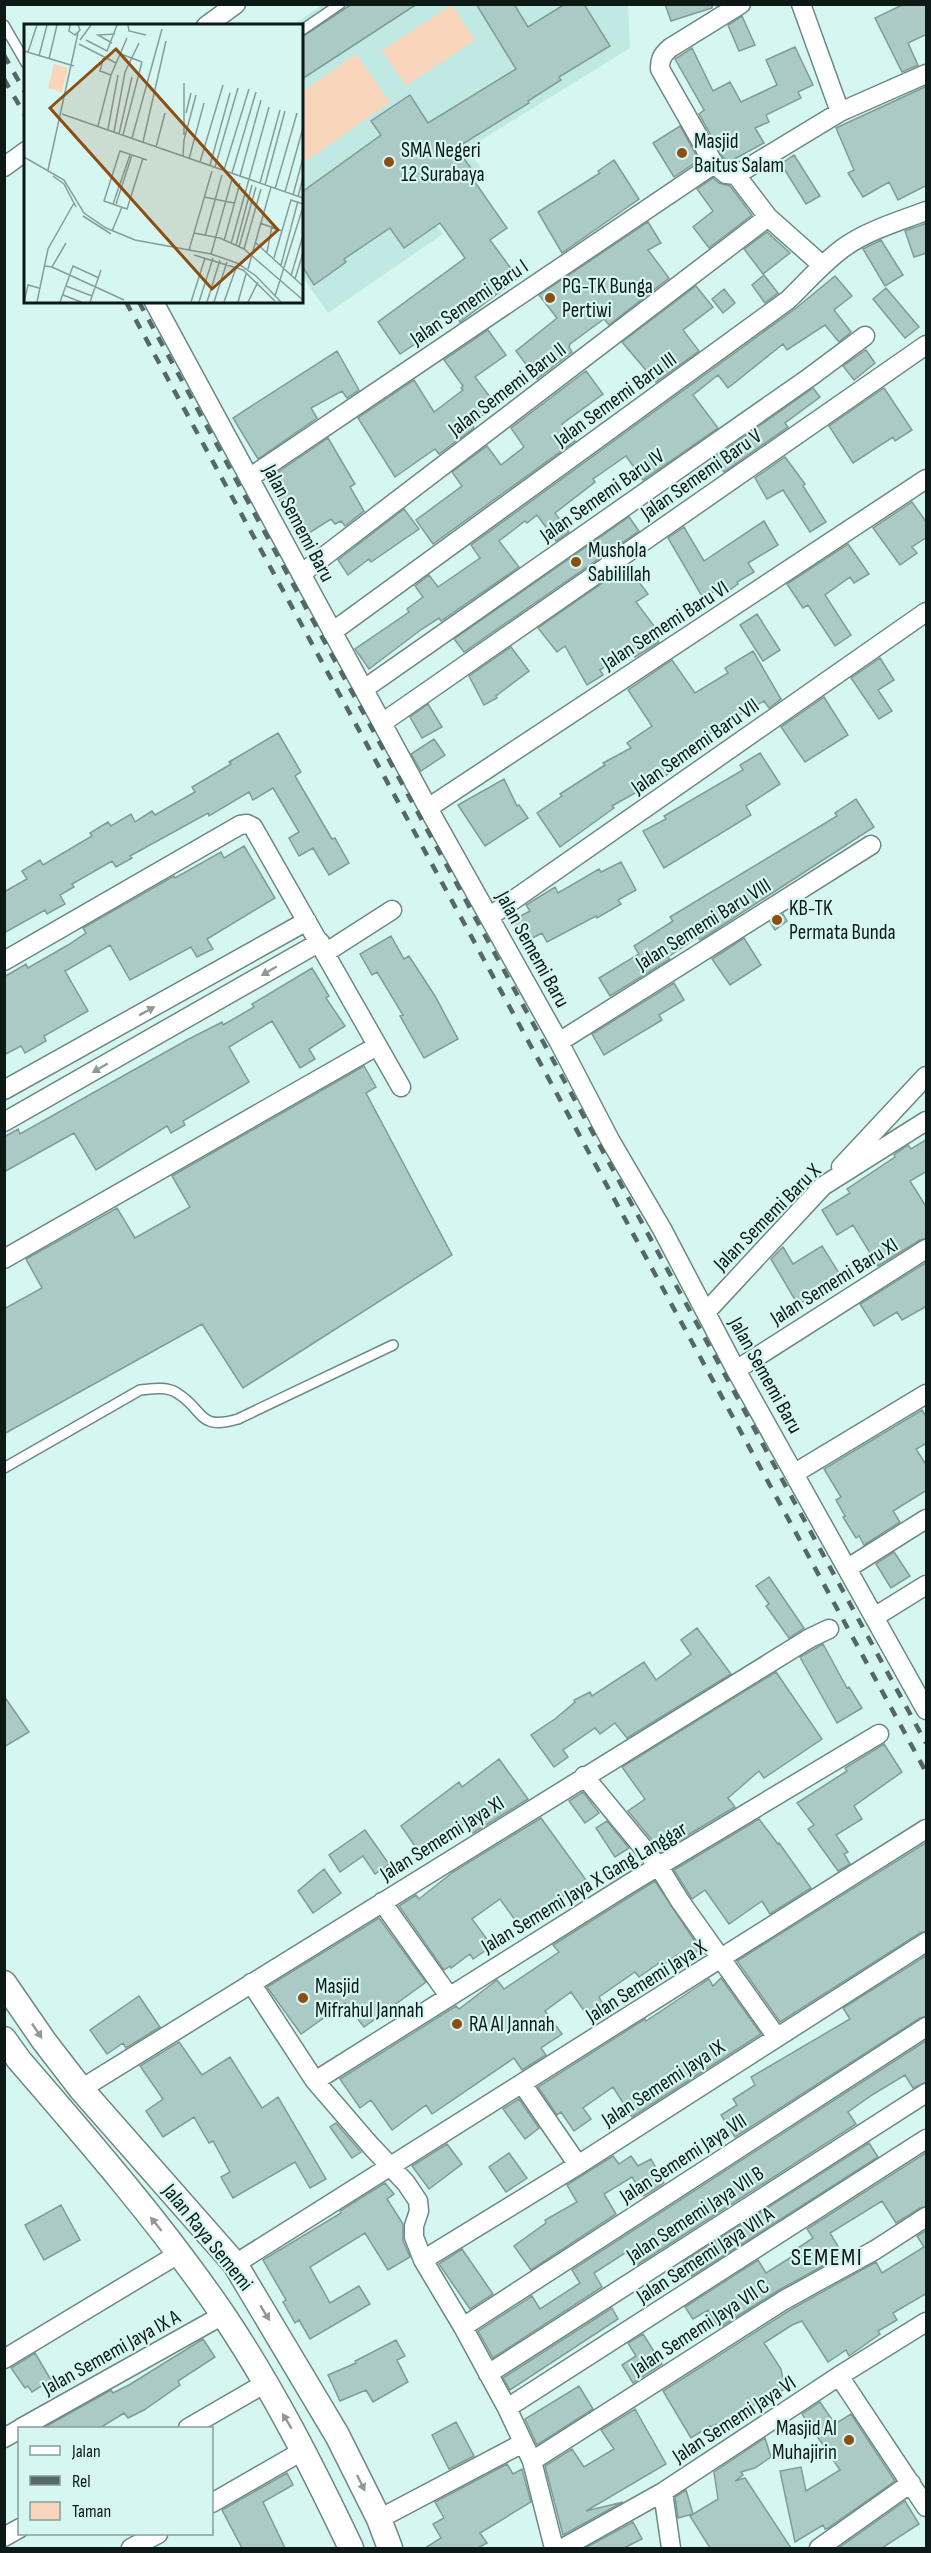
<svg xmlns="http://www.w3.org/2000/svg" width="931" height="2553" viewBox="0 0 931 2553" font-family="'Sofia Sans Condensed',sans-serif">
  <rect width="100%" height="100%" fill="#d6f6f1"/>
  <path fill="#c1e9e3" d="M322 5H628L630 48 467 149 487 176 429 215 443 234 328 313 302 276V26H292Z"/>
  <path fill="#f9d5bc" d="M452 5 475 40 406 86 382 50Z
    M356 54 390 102 302 164V92Z"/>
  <path fill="#abcac5" stroke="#7f9c97" stroke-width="1.5" d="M352 4H417L302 79V37Z
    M476 4H514L528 27 565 4H584L610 46 559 77 561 80 528 101 529 103 456 148 476 175 472 178 507 228 490 240 518 278 460 322 451 309 425 328 430 334 400 354 378 322 465 258 440 223 404 248 390 228 344 259 346 262 314 285 302 266V192L381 135 371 121 410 95 428 123 516 69Z
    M665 4H712V8L671 21Z
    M904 4H927V34L908 43 918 65 902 72 875 18Z
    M742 16 755 45 739 51 728 25Z
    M795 47 813 85 798 92 801 98 766 115 769 122 755 128 764 143 729 162 723 157 699 114 704 110 675 59 692 48 713 91 730 82 741 102 777 85 766 60Z
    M927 86V185L898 200 889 182 863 197 848 173 854 170 836 128Z
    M680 126 699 160 674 177 653 143Z
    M794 155 820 196 806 204 781 164Z
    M614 160 639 199 562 253 538 212 600 173 598 171Z
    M713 178 719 183 730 186 752 215 709 248 693 227 713 211 697 189Z
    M648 222 661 243 648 250 669 278 609 325 604 319 570 344 569 347 572 352 537 379 516 351 557 318 539 295Z
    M927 223V253L914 257 905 231Z
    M767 232 790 253 763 274 744 249Z
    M881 240 903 275 885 286 863 249Z
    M764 275 778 293 765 303 752 285Z
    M835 276 852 296 834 310 851 332 839 342 825 325 787 350 783 344 728 388 718 375 693 395 718 428 643 480 626 456 593 479 595 482 555 513 569 532 556 541 537 515 527 523 525 521 499 541 519 567 441 621 439 618 422 629 369 669 355 649 409 612 407 609 423 597 415 586 429 575 438 587 480 558 471 545 795 309Z
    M696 286 713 307 683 330 699 351 656 382 622 342Z
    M886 288 919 327 905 338 873 299Z
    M724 289 735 303 723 313 712 299Z
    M488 330 506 355 475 377 496 405 471 424 474 428 439 454 435 449 395 477 358 418 414 380 434 412 463 390 461 388 463 386 444 360Z
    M866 350 875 363 854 380 843 366Z
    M337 351 359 390 347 398 342 391 311 408 317 418 258 459 233 418Z
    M586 371 603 394 562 424 575 441 433 544 416 520 462 486 452 472 487 446 501 465 524 447 511 428Z
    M813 388 820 397 785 423 788 427 724 472 714 458Z
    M884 388 912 430 895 441 893 437 853 463 829 426Z
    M328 438 355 484 350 487 364 511 345 526 341 521 335 524 331 519 301 538 268 479Z
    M785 457 805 484 803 486 826 522 810 532 783 490 767 499 755 478Z
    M912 502 927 523V537L912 547 917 553 900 565 873 528Z
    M404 509 419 529 371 562 369 559 348 575 338 560Z
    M629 517 639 531 464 652 454 639Z
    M764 521 778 545 748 563 754 572 737 582 738 584 724 594 720 588 703 598 668 538 684 527 704 561Z
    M848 544 869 574 854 583 850 577 825 595 851 635 835 646 808 605 803 608 787 584Z
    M627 566 648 594 636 602 660 634 655 637 659 642 635 657 630 650 600 670 603 675 587 685 565 646 557 652 538 628Z
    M757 614 780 650 763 661 740 625Z
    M511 647 529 671 496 696 497 698 484 705 469 676Z
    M753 651 781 699 769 708 764 701 738 716 739 718 724 729 722 726 680 752 686 761 665 776 612 806 614 808 560 847 537 813 562 796 560 794 605 765 603 763 631 748 627 743 652 726 628 690 672 660 695 693 728 673 725 668Z
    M880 658 894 680 878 690 892 711 879 719 851 678Z
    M824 697 848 735 805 762 781 727Z
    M428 704 442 727 422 738 410 717Z
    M278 733 301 772 295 776 332 839 335 838 349 863 329 875 313 848 299 856 289 838 299 832 273 788 253 800 249 792 209 816 208 813 130 856 132 858 116 867 112 861 72 884 74 887 60 895 65 904 47 914 45 910 4 933V892L27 879 22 871 40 860 43 865 92 836 90 833 108 822 111 826 131 814 135 822 152 811 155 815 195 792 192 787 231 764 229 762Z
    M434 739 445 755 421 771 411 754Z
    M760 753 780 784 746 806 751 815 664 868 643 831 666 819 664 816 743 770 740 765Z
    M504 779 517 806 519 805 528 818 485 846 458 805Z
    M856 799 874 827 700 940 698 937 668 957 670 959 610 996 599 978 639 954 634 946 673 921 670 917 837 816 835 813Z
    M244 846 275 898 207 939 213 949 197 957 191 947 130 980 110 945 65 971 88 1011 44 1036 46 1041 25 1053 21 1046 4 1055V977L26 964 28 968 68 945 86 933 83 928 174 876 175 878 221 852 224 858Z
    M621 862 636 890 618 900 621 904 597 918 596 916 547 942 542 933 525 942 513 920 530 911 526 905 555 887 558 893 599 869 601 872Z
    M783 914 787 921 775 930 770 922Z
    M391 936 404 959 409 956 435 996 458 1039 424 1058 400 1016 403 1015 377 972 372 975 360 954Z
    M744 938 761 965 730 985 712 959Z
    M312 968 329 996 326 998 345 1026 309 1049 315 1059 300 1068 272 1021 229 1047 249 1082 183 1121 185 1125 171 1133 167 1126 96 1170 74 1133 4 1172V1137L18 1129 20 1134 187 1040 222 1022 223 1025 254 1007 252 1004Z
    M674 983 684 1000 659 1015 662 1020 604 1055 592 1034Z
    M364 1066 376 1087 366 1093 452 1255 243 1388 202 1324 4 1434V1309L42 1288 26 1259 117 1208 135 1238 190 1207 172 1176Z
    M927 1139V1171L910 1181 927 1208V1238L920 1240 878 1266 853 1225 837 1235 822 1210 850 1193 847 1189 895 1157 894 1155 908 1145 911 1149Z
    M822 1246 842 1278 798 1305 771 1259 783 1247 793 1264Z
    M927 1262V1306L902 1320 897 1312 874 1326 860 1304Z
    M922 1410 927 1418V1443L916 1449 927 1466V1490L893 1511 900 1522 864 1545 859 1536 856 1538 843 1517 845 1516 836 1500 841 1497 824 1469Z
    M894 1552 910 1576 891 1588 876 1564Z
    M769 1577 804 1628 789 1638 766 1606 769 1604 756 1586Z
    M697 1628 731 1674 627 1738 615 1723 600 1734 595 1728 563 1750 568 1757 554 1767 531 1735 555 1719 575 1702 574 1700 590 1692 592 1696 644 1662 656 1680 691 1654 681 1640Z
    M823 1644 847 1688 849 1687 862 1708 837 1723 800 1657Z
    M776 1672 822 1739 764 1778 759 1771 728 1798 735 1807 661 1851 628 1811 645 1799 622 1767Z
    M4 1696 29 1732 4 1747Z
    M884 1744 902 1772 854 1806 862 1819 836 1835 848 1852 844 1854 850 1864 838 1871 808 1829 814 1825 797 1803 847 1771 845 1768Z
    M499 1759 528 1799 473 1833 466 1822 419 1852 401 1826 459 1782 462 1787Z
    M583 1792 599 1813 585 1823 569 1801Z
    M541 1818 586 1880 520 1927 500 1899 472 1919 492 1946 473 1959 470 1954 451 1968 450 1966 444 1970 399 1906 416 1895 419 1899 453 1872Z
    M759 1819 778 1844 779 1843 811 1888 770 1914 762 1901 729 1924 705 1890 692 1899 674 1870Z
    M607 1821 629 1848 615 1857 596 1828Z
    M365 1830 389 1864 375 1874 363 1856 340 1872 329 1855Z
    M927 1842V1931L920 1933 780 2022 737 1961Z
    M324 1869 341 1893 313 1913 298 1891Z
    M655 1881 700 1949 682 1962 677 1955 664 1964 662 1961 639 1977 635 1972 599 1997 603 2004 587 2015 571 1992 545 2011 562 2034 541 2048 546 2055 522 2070 514 2058 432 2114 426 2105 392 2130 371 2100 360 2108 340 2079 456 2006 459 2009 497 1980 504 1989 559 1952 553 1945Z
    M379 1918 426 1982 364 2027 345 2003 301 2034 267 1987Z
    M927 1955V2016L920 2018 735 2137 721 2115 737 2105 733 2099 755 2085 751 2077 850 2019 843 2008Z
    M721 1978 761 2034 632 2117 613 2087 583 2108 591 2119 574 2131 561 2112 557 2115 538 2087 645 2019 646 2021 709 1979 713 1986Z
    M139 1996 160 2027 126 2048 123 2043 107 2054 90 2030Z
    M927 2040V2082L913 2088 905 2075 872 2095 848 2112 856 2124 637 2265 628 2251 594 2273 602 2287 493 2358 478 2331 532 2296 540 2309 580 2283 572 2270Z
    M179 2042 202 2075 230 2057 262 2108 278 2097 326 2179 310 2188 295 2162 233 2198 221 2177 230 2172 213 2141 209 2143 194 2117 163 2137 146 2111 163 2099 140 2066Z
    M519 2099 539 2128 525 2139 503 2109Z
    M336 2123 361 2152 352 2158 330 2127Z
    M869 2143 878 2157 692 2276 683 2262Z
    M447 2144 462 2164 429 2189 412 2166Z
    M927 2152V2206L920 2208 896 2223 882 2201 830 2233 843 2255 779 2290 719 2328 708 2310 693 2319 685 2307 758 2260 766 2273 793 2256 790 2253 813 2238 807 2229Z
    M509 2153 527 2178 506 2192 489 2167Z
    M613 2156 619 2164 631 2156 638 2166 651 2159 664 2183 644 2196 632 2177 604 2194 616 2214 531 2270 514 2246 546 2223 545 2220 577 2202 567 2185Z
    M385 2183 394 2194 387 2199 403 2224V2241L410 2257 388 2270 365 2233 310 2267 330 2303 359 2286 370 2304 310 2339 299 2320 295 2323 283 2302 286 2300 263 2260 341 2213 340 2211Z
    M61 2205 80 2240 44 2260 25 2225Z
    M927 2230V2293L893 2313 897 2320 878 2331 880 2334 849 2356 846 2350 828 2362 802 2321 792 2325 764 2343 781 2369 785 2389 711 2427 710 2426 691 2438 663 2391 790 2310 876 2262 882 2273 924 2247 917 2236Z
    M462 2249 493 2294 470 2309 439 2264Z
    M612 2308 618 2319 510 2390 503 2378Z
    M643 2334 662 2364 633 2383 622 2365 636 2356 628 2343Z
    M203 2339 215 2357 178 2381 180 2385 144 2410 128 2418 124 2413 100 2428H43L111 2390 113 2393 129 2385Z
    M396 2340 405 2356 397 2360 408 2382 373 2402 366 2390 340 2401 328 2375 356 2363 355 2361Z
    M35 2353 51 2380 32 2392 28 2386 25 2388 11 2368Z
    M579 2386 593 2409 537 2445 525 2419Z
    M820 2402 835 2424 851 2414 895 2481 828 2528 825 2529 823 2525 795 2542 780 2471 801 2467 806 2491 840 2470 802 2414Z
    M635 2409 666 2464 586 2511 623 2502 563 2535 545 2466 572 2449 584 2467 614 2449 601 2430Z
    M456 2422 474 2456 449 2469 432 2435Z
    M765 2438 771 2457 755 2468 741 2472 743 2475 735 2481 745 2478 791 2548H710L690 2516 718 2499 714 2472Z
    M507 2464 513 2474 522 2469 531 2502 480 2533 487 2543 478 2548H425L441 2538 433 2524 444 2518 435 2502Z
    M287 2473 293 2485 263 2502 285 2548H242L222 2510Z
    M686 2490 693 2514 678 2518 675 2497Z
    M905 2501 919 2524 882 2548H841L840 2547Z
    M633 2522 642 2539 624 2548H585Z"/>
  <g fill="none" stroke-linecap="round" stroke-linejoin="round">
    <defs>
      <path id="lane" d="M4 25 26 63
        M302 30 340 4
        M4 1468 140 1390C152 1389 166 1386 177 1393 205 1410 197 1431 238 1419L393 1345"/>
      <path id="street" d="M741 4 670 48C662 55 660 59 660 69L714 164 726 174 736 175 840 112 926 74
        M801 4 840 112
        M206 26 236 4
        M4 167 26 151
        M736 175 768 217 822 265
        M154 302 428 808 559 1042 610 1140 662 1229 736 1370 926 1710
        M249 478 714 164
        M301 574 768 217
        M332 632 788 300C807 282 824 261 846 246 869 230 900 221 926 211
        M364 689 810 377 865 336
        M382 723 926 345
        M428 808 926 479
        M489 917 926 612
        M325 953 392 910
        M4 961 240 825 247 824 253 827 401 1087
        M559 1042 871 845
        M4 1090 307 921
        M4 1122 320 942
        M841 1167 926 1076
        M4 1259 377 1046
        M706 1312 823 1186 926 1121
        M736 1370 926 1249
        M795 1473 926 1394
        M848 1568 926 1519
        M876 1616 926 1585
        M584 1776 659 1867 680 1901 776 2036
        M382 1902 449 1996
        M251 1983 315 2081 371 2146 406 2183 418 2201 419 2211 414 2226V2237L423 2260 463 2327 507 2408 532 2461 554 2548
        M315 2081 632 1882 879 1734
        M523 2085 578 2165
        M81 2089 810 1638 829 1629
        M423 2260 578 2165 926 1942
        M235 2264 926 1829
        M463 2327 926 2027
        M4 2359 180 2253
        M488 2374 926 2093
        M839 2376 926 2507
        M507 2408 926 2139
        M21 2428 223 2315
        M188 2428 264 2384
        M4 2438 20 2429
        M532 2461 784 2300 875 2250 926 2217
        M663 2492 671 2548
        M212 2503 304 2450
        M379 2519 523 2443
        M4 2537 20 2528
        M131 2548 158 2534
        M563 2548 663 2492 839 2376 926 2322
        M819 2548 911 2483"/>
      <path id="secondary" d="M4 1983 44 2041 81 2089 235 2264 337 2435 379 2519 390 2548
        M4 2039 19 2060C89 2141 161 2224 222 2313 272 2387 313 2468 351 2548"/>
    </defs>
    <use href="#lane" stroke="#6c8985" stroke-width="12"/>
    <use href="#street" stroke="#6c8985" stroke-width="21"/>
    <use href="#secondary" stroke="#6c8985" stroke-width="27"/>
    <use href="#lane" stroke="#fff" stroke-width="9"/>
    <use href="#street" stroke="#fff" stroke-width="18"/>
    <use href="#secondary" stroke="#fff" stroke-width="24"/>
    <path stroke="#556865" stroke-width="4.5" stroke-dasharray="10 10" stroke-linecap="butt" d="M4 55 26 94
      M4 79 26 117
      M126 302 926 1772
      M139 302 926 1743"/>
  </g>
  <defs><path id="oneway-solid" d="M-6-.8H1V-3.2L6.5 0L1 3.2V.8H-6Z" transform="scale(1.5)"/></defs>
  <g fill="#929897">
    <use href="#oneway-solid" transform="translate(269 971) rotate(150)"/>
    <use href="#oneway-solid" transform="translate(147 1011) rotate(-29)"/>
    <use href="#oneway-solid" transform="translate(100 1068) rotate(150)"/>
    <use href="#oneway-solid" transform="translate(37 2031) rotate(56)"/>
    <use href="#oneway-solid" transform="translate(156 2224) rotate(-129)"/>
    <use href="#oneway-solid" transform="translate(265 2313) rotate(59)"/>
    <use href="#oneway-solid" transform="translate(287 2421) rotate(-121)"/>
    <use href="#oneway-solid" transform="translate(361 2483) rotate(64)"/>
  </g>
  <g fill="#8d4e14" stroke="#d6f6f1" stroke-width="2">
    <circle cx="682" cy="153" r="6"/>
    <circle cx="389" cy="162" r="6"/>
    <circle cx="550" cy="298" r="6"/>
    <circle cx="576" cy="562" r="6"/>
    <circle cx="777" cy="920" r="6"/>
    <circle cx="303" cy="1998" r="6"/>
    <circle cx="457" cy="2024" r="6"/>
    <circle cx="849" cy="2440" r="6"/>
  </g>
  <g text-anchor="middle" stroke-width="4.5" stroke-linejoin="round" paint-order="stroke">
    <g font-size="21" fill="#0d1917" stroke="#d6f6f1" text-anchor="start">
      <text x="694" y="148">Masjid<tspan x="694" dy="24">Baitus Salam</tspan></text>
      <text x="401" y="157">SMA Negeri<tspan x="401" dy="24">12 Surabaya</tspan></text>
      <text x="562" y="293">PG-TK Bunga<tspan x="562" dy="24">Pertiwi</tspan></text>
      <text x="588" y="557">Mushola<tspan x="588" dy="24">Sabilillah</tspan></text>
      <text x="789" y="915">KB-TK<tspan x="789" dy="24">Permata Bunda</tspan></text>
      <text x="315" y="1993">Masjid<tspan x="315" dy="24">Mifrahul Jannah</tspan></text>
      <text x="469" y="2031">RA Al Jannah</text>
      <text x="837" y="2435" text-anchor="end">Masjid Al<tspan x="837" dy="24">Muhajirin</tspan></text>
    </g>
    <g font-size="21" fill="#0d1917" stroke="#d6f6f1">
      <text transform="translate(469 302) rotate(-34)" y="7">Jalan Sememi Baru I</text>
      <text transform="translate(507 389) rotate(-37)" y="7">Jalan Sememi Baru II</text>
      <text transform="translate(615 399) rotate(-36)" y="7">Jalan Sememi Baru III</text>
      <text transform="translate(701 474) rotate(-35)" y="7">Jalan Sememi Baru V</text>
      <text transform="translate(602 495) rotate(-35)" y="7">Jalan Sememi Baru IV</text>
      <text transform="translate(299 523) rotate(62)" y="7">Jalan Sememi Baru</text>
      <text transform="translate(665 625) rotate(-33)" y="7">Jalan Sememi Baru VI</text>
      <text transform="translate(695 746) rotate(-35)" y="7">Jalan Sememi Baru VII</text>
      <text transform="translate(703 924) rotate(-32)" y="7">Jalan Sememi Baru VIII</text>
      <text transform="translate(533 949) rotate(61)" y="7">Jalan Sememi Baru</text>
      <text transform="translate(767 1217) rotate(-45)" y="7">Jalan Sememi Baru X</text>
      <text transform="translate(834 1281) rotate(-32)" y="7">Jalan Sememi Baru XI</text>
      <text transform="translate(766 1375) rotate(61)" y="7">Jalan Sememi Baru</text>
      <text transform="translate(442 1838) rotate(-32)" y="7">Jalan Sememi Jaya XI</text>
      <text transform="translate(584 1887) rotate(-31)" y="7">Jalan Sememi Jaya X Gang Langgar</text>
      <text transform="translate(646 1981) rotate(-32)" y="7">Jalan Sememi Jaya X</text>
      <text transform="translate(663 2083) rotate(-33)" y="7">Jalan Sememi Jaya IX</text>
      <text transform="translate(683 2158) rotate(-33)" y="7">Jalan Sememi Jaya VII</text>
      <text transform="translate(695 2214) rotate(-33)" y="7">Jalan Sememi Jaya VII B</text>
      <text transform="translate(208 2237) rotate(51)" y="7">Jalan Raya Sememi</text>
      <text transform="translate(705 2255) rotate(-33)" y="7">Jalan Sememi Jaya VII A</text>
      <text transform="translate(700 2327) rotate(-33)" y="7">Jalan Sememi Jaya VII C</text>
      <text transform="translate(111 2352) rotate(-29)" y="7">Jalan Sememi Jaya IX A</text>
      <text transform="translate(734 2419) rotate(-33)" y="7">Jalan Sememi Jaya VI</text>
    </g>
    <g font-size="24" letter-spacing="1.5" fill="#0d1917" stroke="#d6f6f1">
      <text x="827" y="2265">SEMEMI</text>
    </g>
  </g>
  <g transform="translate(24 24)">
    <rect width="279" height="279" fill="#d6f6f1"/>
    <path d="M30 40 44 44 38 68 24 64Z" fill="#f9d5bc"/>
    <path fill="none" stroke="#869e9a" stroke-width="1.5" d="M46 1 45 7 51 11 56 6 54 1M104 1 105 7 122 11M56 16 67 1M62 16 83 27 93 1M88 19 74 11 91 10M55 20 92 39M0 27 50 42M4 28 13 1M97 30 118 38M15 32 23 1M80 32 76 47 87 51M25 35 33 1M162 89 167 69M38 90 279 174M74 102 87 51 103 14M84 105 94 51M90 108 101 48 115 19M95 110 108 53M99 111 118 38M160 111V59M108 114 138 5M119 118 142 17M132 123 141 89M159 132 160 116 172 71M0 133 40 156 60 189 82 204 111 216 187 230 213 239 232 252 257 278M119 134 103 185 80 177 96 127 123 136M165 135 180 79M176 138 199 61M186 141 206 69M191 143 214 64M24 146 54 9M200 146 225 65M208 149 232 68M29 152 40 160 52 183M216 152 237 76M236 159 256 86M241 161 261 87M251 165 273 89M261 168 279 104M269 171 279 134M180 173 210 179M274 173 279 153M89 180 106 131M92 180 108 131M59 192 87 210M236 199 258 207M88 207 98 183M170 209 196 214 220 225 279 276M181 212 198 151M200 217 216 159M232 219 279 262M207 220 245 83M212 221 228 161M215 223 232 163M220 225 237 165M165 226 188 147M243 228 248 202M187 230 208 155M170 231 219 246 251 277M250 234 267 176 279 180M257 241 274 177M21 242 28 243 42 219M28 243 100 276M224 245 247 163M267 252 279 211M271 255 279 229M42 262 68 272M39 271 57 278M251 272 279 183M0 278 4 261 15 264M13 278 24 225 50 179M36 278 49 242 75 254M66 278 77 246M167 278 181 234M175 278 189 234M183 278 196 236M190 278 203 238M200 278 212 244M214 278 222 250M224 278 234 258"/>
    <path fill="#8d4e14" fill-opacity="0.15" stroke="#8d4e14" stroke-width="3" d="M92 25 254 206 188 265 26 84Z"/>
    <rect width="279" height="279" fill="none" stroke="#0d1917" stroke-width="3"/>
  </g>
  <rect width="931" height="2553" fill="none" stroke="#0d1917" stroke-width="12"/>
  <rect x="18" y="2427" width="195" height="108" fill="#d6f6f1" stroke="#869e9a" stroke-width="1.5"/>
  <rect x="30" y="2446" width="30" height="9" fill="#ffffff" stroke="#869e9a" stroke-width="1.5"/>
  <text x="72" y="2457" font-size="18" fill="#0d1917">Jalan</text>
  <rect x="30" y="2476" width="30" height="9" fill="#556865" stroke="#869e9a" stroke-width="1.5"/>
  <text x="72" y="2487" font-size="18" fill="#0d1917">Rel</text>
  <rect x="30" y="2502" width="30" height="18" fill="#f9d5bc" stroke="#869e9a" stroke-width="1.5"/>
  <text x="72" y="2517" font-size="18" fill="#0d1917">Taman</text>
</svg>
